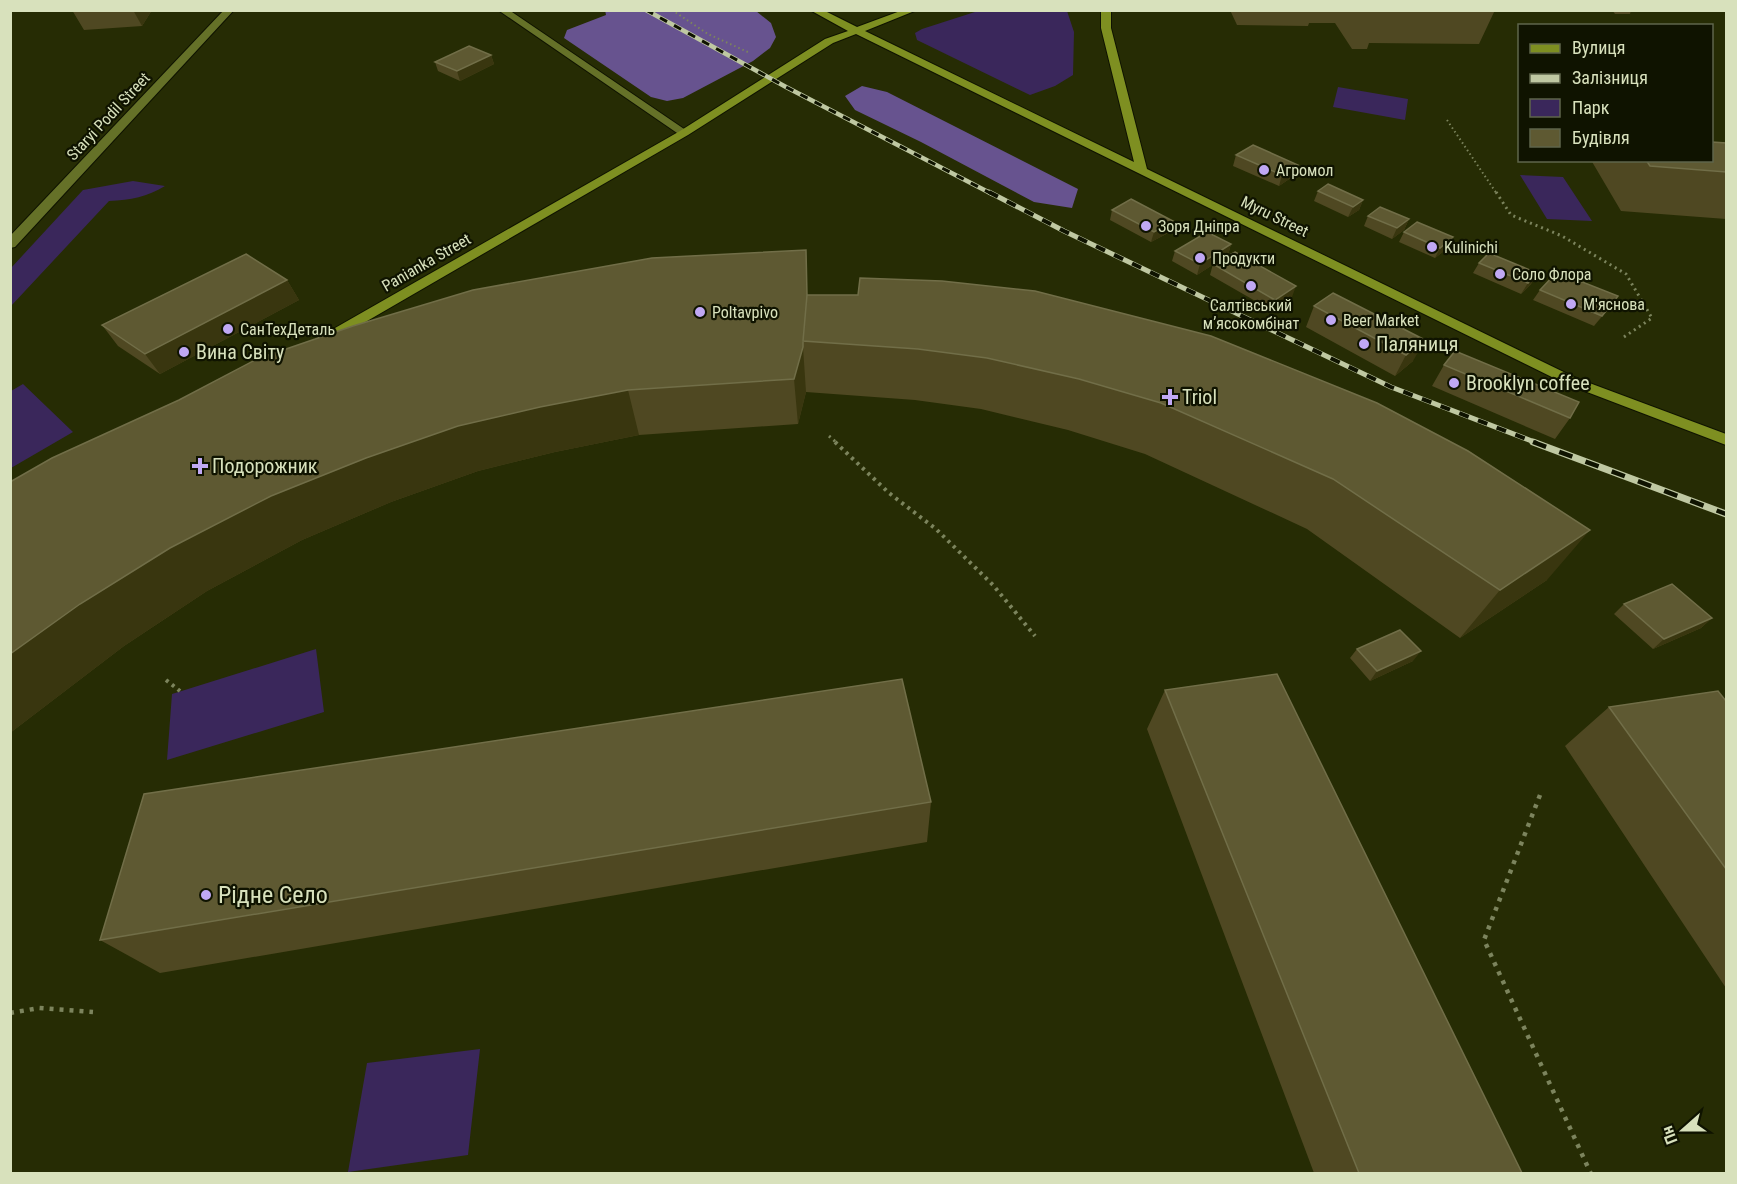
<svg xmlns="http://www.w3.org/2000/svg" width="1737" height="1184" viewBox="0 0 1737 1184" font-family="'Roboto Condensed',sans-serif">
  <rect width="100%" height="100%" fill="#262c04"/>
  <path fill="#3a275b" d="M978 11H1067L1074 32 1073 75 1055 86 1030 95 917 40 915 33 922 29Z
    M1338 87 1408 99 1405 120 1333 107Z
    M1520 175 1563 177 1592 221 1547 219Z
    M133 181 165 186C147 197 131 200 109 201L11 306V268L83 190Z
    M23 384 73 432 11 468V391Z
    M316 649 324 712 167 760 172 694Z
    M480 1049 468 1155 348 1172 367 1063Z"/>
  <path fill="#67538f" d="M605 10 756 11 771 23 776 37 770 48 753 61 683 98 667 101 651 97 564 38 567 30 606 15Z
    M862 86 887 92 1078 189 1072 208 1034 202 921 142 855 110 845 96Z"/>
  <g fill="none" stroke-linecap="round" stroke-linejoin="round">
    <defs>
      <path id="minor" d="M224 10H234L15 247 10 248V236Z
        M498 10H509L690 133 684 136 680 135Z"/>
      <path id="major" d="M810 10H823L857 27 903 10H917L865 31 1134 162 1101 28V10H1111V28L1147 169 1576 378 1726 434V445L1566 384 856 34 833 43 688 135 324 346H314L312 343 314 340 680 131 825 39 848 31Z"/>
    </defs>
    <use href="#minor" stroke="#0f1301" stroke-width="2"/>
    <use href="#major" stroke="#0f1301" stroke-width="2"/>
    <path stroke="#7c845d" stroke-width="2" stroke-dasharray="1.5 3" stroke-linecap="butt" d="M672 10 708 34 750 53
      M1447 120 1497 194"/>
    <path stroke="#7c845d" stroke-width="3" stroke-dasharray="2 4" stroke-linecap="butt" d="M1496 192 1511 215 1562 236 1626 274 1652 318 1621 339
      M829 436 837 443"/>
    <path stroke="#7c845d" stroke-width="4" stroke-dasharray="3 4.5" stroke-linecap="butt" d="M835 442 889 493 936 529 993 585 1035 636
      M166 680 180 691"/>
    <path stroke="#7c845d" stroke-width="4.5" stroke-dasharray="4 6" stroke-linecap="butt" d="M1540 795 1484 940 1591 1174
      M10 1013 39 1008 93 1012"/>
    <use href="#minor" fill="#657128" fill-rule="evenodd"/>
    <use href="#major" fill="#7e8f21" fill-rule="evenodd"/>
    <defs>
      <path id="rail-far2" d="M646 10 786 87 992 194"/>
      <path id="rail-far1" d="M989 192 1064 231 1391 387 1537 443"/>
      <path id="rail" d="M1533 442 1726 514"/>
    </defs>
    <use href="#rail-far2" stroke="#bfc8a2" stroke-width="4.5"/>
    <use href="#rail-far1" stroke="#bfc8a2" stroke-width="5"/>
    <use href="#rail" stroke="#bfc8a2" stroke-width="7"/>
    <use href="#rail-far2" stroke="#0f1300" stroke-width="3" stroke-dasharray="8" stroke-linecap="butt"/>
    <use href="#rail-far1" stroke="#0f1300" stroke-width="4" stroke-dasharray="10" stroke-linecap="butt"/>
    <use href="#rail" stroke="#0f1300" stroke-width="4.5" stroke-dasharray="14" stroke-linecap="butt"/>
  </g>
  <path fill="#4f4822" d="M72 10H152L142 26 84 30Z
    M1230 10H1495L1479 44 1369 43 1367 49H1352L1335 23H1309L1308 26 1237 25Z
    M1612 10H1631L1630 14H1615Z
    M491 55 494 64 460 81 438 71 435 62Z
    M1726 143V219L1621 211 1591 160H1712Z
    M1236 155 1295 175 1279 186 1233 166Z
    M1318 191 1363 200 1359 210 1348 217 1314 201Z
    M1112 210 1170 232 1151 242 1110 220Z
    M1368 216 1409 219 1404 230 1392 239 1364 226Z
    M1404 232 1453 237 1448 248 1435 258 1399 242Z
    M1231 244 1228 255 1197 275 1172 261 1175 251Z
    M1479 263 1537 273 1531 284 1521 294 1473 273Z
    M1213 264 1292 297 1271 310 1210 275Z
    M287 280 299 300 160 374 118 346 102 325Z
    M942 281 1547 580 1460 638 1307 529 1145 454 1068 430 981 409 915 400 806 392 798 424 639 435 555 452 478 471 391 502 302 540 207 591 124 646 10 733V482L808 295H858Z
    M1540 290 1610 307 1594 326 1533 300Z
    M1333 293 1413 361 1395 376 1306 327 1314 306Z
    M1444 365 1570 418 1555 439 1432 386Z
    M1624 604 1712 618 1701 628 1653 649 1614 614Z
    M1357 649 1413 661 1370 681 1350 658Z
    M1165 690 1522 1173H1314L1147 729Z
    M1726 701V988L1565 746 1609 707Z
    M931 802 927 842 160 973 100 940Z"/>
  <path fill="#39360f" d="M133 10H152L142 26Z
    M491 55 494 64 460 81 457 71Z
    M1298 165 1295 175 1279 186 1282 175Z
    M1363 200 1359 210 1348 217 1353 207Z
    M1409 219 1404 230 1392 239 1397 228Z
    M1173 221 1170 232 1151 242 1154 232Z
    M1453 237 1448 248 1435 258 1440 248Z
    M1231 244 1228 255 1197 275 1200 264Z
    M1537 273 1531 284 1521 294 1528 283Z
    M287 280 299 300 160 374 145 354Z
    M1296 286 1292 297 1271 310 1275 300Z
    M1618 296 1610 307 1594 326Z
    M1425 340 1413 361 1395 376 1406 355Z
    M803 347 806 392 798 424 794 379Z
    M628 390 639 435 555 452 478 471 391 502 302 540 207 591 124 646 10 733V654L80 604 170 548 271 496 366 458 458 426 540 407Z
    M1590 530 1547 580 1460 638 1500 590Z
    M1712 618 1701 628 1653 649 1664 639Z
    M1421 651 1413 661 1370 681 1377 671Z"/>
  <path fill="#5e5932" stroke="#716e48" stroke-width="1.5" d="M469 46 491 55 457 71 435 62Z
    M1712 142 1726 143V172L1650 166 1646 160H1712Z
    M1253 145 1298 165 1282 175 1236 155Z
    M1328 184 1363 200 1353 207 1318 191Z
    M1131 199 1173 221 1154 232 1112 210Z
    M1380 207 1409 219 1397 228 1368 216Z
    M1417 222 1453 237 1440 248 1404 232Z
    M1207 232 1231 244 1200 264 1175 251Z
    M806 250 807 295 803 341V347L794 379 628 390 540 407 458 426 366 458 271 496 170 548 80 604 10 654V482L52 458 179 400 257 359 353 326 473 290 652 258Z
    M1235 252 1296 286 1275 300 1213 264Z
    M1489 253 1537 273 1528 283 1479 263Z
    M246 254 287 280 145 354 102 325Z
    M1557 272 1618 296 1602 316 1540 290Z
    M860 278 942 281 1035 291 1211 336 1377 403 1468 451 1590 530 1500 590 1333 479 1161 403 1079 379 987 358 918 349 803 341 807 295H858Z
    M1333 293 1425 340 1406 355 1314 306Z
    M1455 351 1579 402 1570 418 1444 365Z
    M1672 584 1712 618 1664 639 1624 604Z
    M1400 630 1421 651 1377 671 1357 649Z
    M1277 674 1522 1173H1359L1165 690Z
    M902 679 931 802 100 940 144 794Z
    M1718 691 1726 701V869L1609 707Z"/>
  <g fill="#c0a8f4" stroke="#0f1300" stroke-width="2">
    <circle cx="1264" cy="170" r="6"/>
    <circle cx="1146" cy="226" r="6"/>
    <circle cx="1432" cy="247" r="6"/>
    <circle cx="1200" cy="258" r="6"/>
    <circle cx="1500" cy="274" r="6"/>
    <circle cx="1251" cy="286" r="6"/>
    <circle cx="1571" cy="304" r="6"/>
    <circle cx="700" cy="312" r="6"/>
    <circle cx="1331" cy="320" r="6"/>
    <circle cx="228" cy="329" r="6"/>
    <circle cx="1364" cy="344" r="6"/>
    <circle cx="184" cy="352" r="6"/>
    <circle cx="1454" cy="383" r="6"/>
    <path d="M1167 388h6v6h6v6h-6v6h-6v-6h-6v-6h6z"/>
    <path d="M197 457h6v6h6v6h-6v6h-6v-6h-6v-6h6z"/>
    <circle cx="206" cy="895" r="6"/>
  </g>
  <g text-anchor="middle" stroke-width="4.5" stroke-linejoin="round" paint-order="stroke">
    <g font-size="16" fill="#d8e1bc" stroke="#0f1300">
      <text transform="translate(108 116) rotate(-47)" y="6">Staryi Podil Street</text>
      <text transform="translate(1275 216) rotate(26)" y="6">Myru Street</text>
      <text transform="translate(426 262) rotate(-30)" y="6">Panianka Street</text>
    </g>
    <g font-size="16" fill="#d8e1bc" stroke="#0f1300" text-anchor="start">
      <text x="1276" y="176">Агромол</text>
      <text x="1158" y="232">Зоря Дніпра</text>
      <text x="1444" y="253">Kulinichi</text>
      <text x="1212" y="264">Продукти</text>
      <text x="1512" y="280">Соло Флора</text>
      <text x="1583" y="310">М'яснова</text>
      <text x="1251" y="311" text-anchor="middle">Салтівський<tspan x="1251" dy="18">мʼясокомбінат</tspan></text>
      <text x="712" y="318">Poltavpivo</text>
      <text x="1343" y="326">Beer Market</text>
      <text x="240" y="335">СанТехДеталь</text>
    </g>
    <g font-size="20" fill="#d8e1bc" stroke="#0f1300" text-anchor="start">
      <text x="1376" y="351">Паляниця</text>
      <text x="196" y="359">Вина Світу</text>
      <text x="1466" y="390">Brooklyn coffee</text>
      <text x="1182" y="404">Triol</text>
      <text x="212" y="473">Подорожник</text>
    </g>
    <g font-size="24" fill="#d8e1bc" stroke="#0f1300" text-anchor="start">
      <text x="218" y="903">Рідне Село</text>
    </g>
  </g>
  <rect width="1737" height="1184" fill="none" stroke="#d8e1bc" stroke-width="24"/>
  <rect x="1518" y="24" width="195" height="138" fill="#0f1300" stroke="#5f654b" stroke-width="1.5"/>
  <rect x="1530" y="44" width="30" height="9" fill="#7e8f21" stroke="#5f654b" stroke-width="1.5"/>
  <text x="1572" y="54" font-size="18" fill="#d8e1bc">Вулиця</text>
  <rect x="1530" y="74" width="30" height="9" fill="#bfc8a2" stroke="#5f654b" stroke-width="1.5"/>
  <text x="1572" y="84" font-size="18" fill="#d8e1bc">Залізниця</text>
  <rect x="1530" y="99" width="30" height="18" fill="#3a275b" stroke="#5f654b" stroke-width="1.5"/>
  <text x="1572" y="114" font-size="18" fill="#d8e1bc">Парк</text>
  <rect x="1530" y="129" width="30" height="18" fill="#5e5932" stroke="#5f654b" stroke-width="1.5"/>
  <text x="1572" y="144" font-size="18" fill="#d8e1bc">Будівля</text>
  <g transform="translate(1683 1130) rotate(249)" stroke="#0f1300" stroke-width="4.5" paint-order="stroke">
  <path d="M0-4.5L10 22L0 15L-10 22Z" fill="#d8e1bc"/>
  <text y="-9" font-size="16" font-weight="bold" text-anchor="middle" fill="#d8e1bc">Пн</text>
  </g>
</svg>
